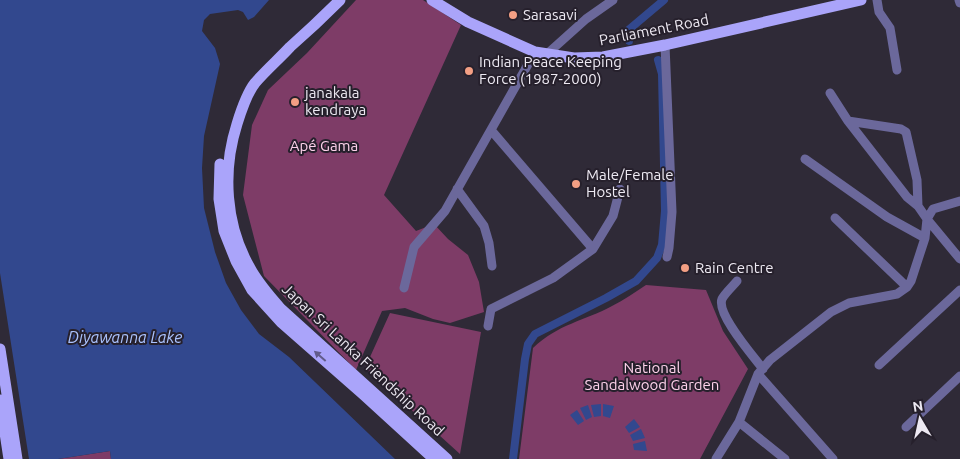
<svg xmlns="http://www.w3.org/2000/svg" width="960" height="459" viewBox="0 0 960 459" font-family="Ubuntu,sans-serif">
  <rect width="100%" height="100%" fill="#2f2a37"/>
  <path fill="#7e3c67" d="M356 0H423L461 25 384 195 416 231 434 224 448 239 468 255 479 282 484 312 450 323 433 319 405 308 382 311 356 370 264 276 243 195 252 125 268 90 307 53Z
    M646 285 706 290 723 331 748 369 700 459H519L533 348C558 324 584 321 612 306 624 300 635 292 646 285Z
    M390 313 481 332 460 454 365 368Z
    M110 451 111 459H58Z"/>
  <path fill="#32488e" d="M0 0H269L254 17 248 20 243 12 238 10 210 14 204 20 202 31 215 48 220 64 204 136 202 168 204 208 215 252 226 283 241 310 259 334 289 357 395 459H111L110 451 58 459H29L0 273Z
    M601 404V416L594 417 591 405Z
    M603 404 614 406 610 418 603 416Z
    M588 405 592 417 586 420 580 408Z
    M577 410 584 421 578 425 570 415Z
    M634 419 640 427 629 433 625 427Z
    M641 429 645 438 633 441 630 435Z
    M645 441 647 451 634 450 633 444Z"/>
  <g fill="none" stroke-linecap="round" stroke-linejoin="round">
    <path stroke="#32488e" stroke-width="8" d="M629 41 626 32 664 0
      M513 459 525 359 528 344 535 334 606 298 636 281 657 258 662 245 665 211 662 74 658 60"/>
    <path stroke="#6b689b" stroke-width="9" d="M877 0 879 12 890 28 897 70
      M959 0 960 3
      M665 45 672 212 669 248 667 257
      M547 54 586 19 613 0
      M830 93 848 121 907 197 918 206
      M848 121 901 129 906 132 917 180 918 206 927 219 960 259
      M491 130 593 249
      M805 159 887 217 925 238
      M457 189 484 226 489 243 492 266
      M835 218 907 287
      M737 281C733 286 725 293 722 299 716 314 754 357 763 369
      M404 288 414 247 445 211 535 52
      M488 326 491 309 553 278 593 249 613 216 620 189
      M879 365 960 290
      M758 374 833 459
      M739 422 785 459
      M906 427 960 376
      M716 459 739 422 758 374 770 360 831 312 849 303 897 294 907 287 911 281 925 238 927 219 933 209 960 201"/>
    <path stroke="#aaa4fa" stroke-width="11" d="M340 0C324 16 307 32 290 47 279 59 266 70 255 83 247 93 241 111 237 124 222 171 225 225 250 268 258 283 269 295 280 308L447 459
      M432 0 468 22 535 52 574 58 603 57 665 45 861 0
      M220 164 219 199 224 231 236 261 252 290 281 322 363 394 434 459
      M0 349 17 459
      M0 400 9 459"/>
  </g>
  <defs><path id="oneway-solid" d="M-6-.8H1V-3.2L6.5 0L1 3.2V.8H-6Z" transform="scale(1.25)"/></defs>
  <use fill="#615b89" href="#oneway-solid" transform="translate(320 356) rotate(-139)"/>
  <g fill="#f39f84" stroke="#26202c" stroke-width="2">
    <circle cx="513" cy="15" r="5"/>
    <circle cx="469" cy="71" r="5"/>
    <circle cx="295" cy="102" r="5"/>
    <circle cx="576" cy="184" r="5"/>
    <circle cx="685" cy="268" r="5"/>
  </g>
  <g text-anchor="middle" stroke-width="4" stroke-linejoin="round" paint-order="stroke">
    <g font-size="15" fill="#ede9f2" stroke="#26202c" text-anchor="start">
      <text x="523" y="20">Sarasavi</text>
      <text x="479" y="67">Indian Peace Keeping<tspan x="479" dy="17">Force (1987-2000)</tspan></text>
      <text x="305" y="98">janakala<tspan x="305" dy="17">kendraya</tspan></text>
      <text x="586" y="180">Male/Female<tspan x="586" dy="17">Hostel</tspan></text>
      <text x="695" y="273">Rain Centre</text>
    </g>
    <g font-size="15" fill="#ede9f2" stroke="#26202c">
      <text transform="translate(654 30) rotate(-11)" y="5">Parliament Road</text>
      <text transform="translate(363 360) rotate(43)" y="5">Japan Sri Lanka Friendship Road</text>
    </g>
    <g font-size="15" fill="#fdd1ea" stroke="#26202c">
      <text x="324" y="151">Apé Gama</text>
      <text x="652" y="373">National<tspan x="652" dy="17">Sandalwood Garden</tspan></text>
    </g>
    <g font-size="16" font-style="italic" fill="#aac2fe" stroke="#26202c">
      <text x="125" y="343">Diyawanna Lake</text>
    </g>
  </g>
  <g transform="translate(920 419) rotate(351)" stroke="#26202c" stroke-width="4" paint-order="stroke">
  <path d="M0-4L9 19L0 12L-9 19Z" fill="#ede9f2"/>
  <text y="-8" font-size="14" font-weight="bold" text-anchor="middle" fill="#ede9f2">N</text>
  </g>
</svg>
